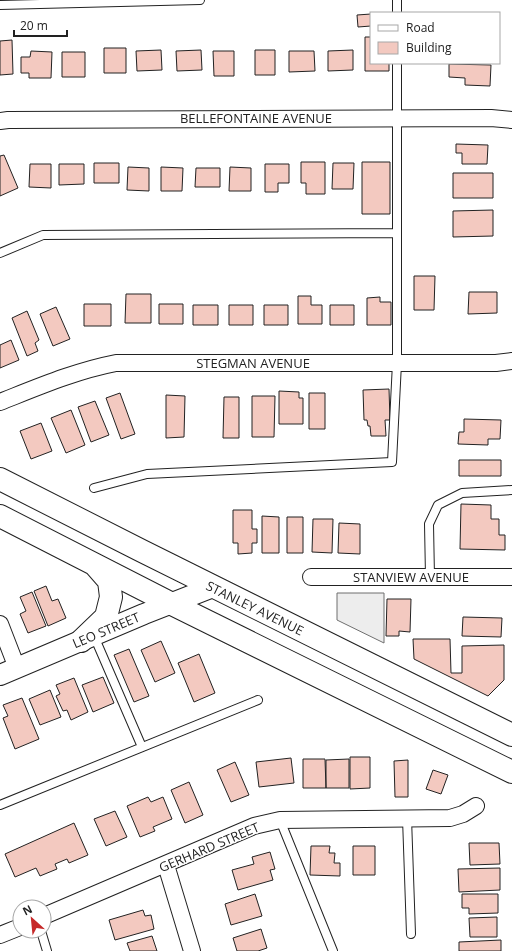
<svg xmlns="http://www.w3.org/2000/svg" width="512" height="951" viewBox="0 0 512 951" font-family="'Open Sans',sans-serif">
  <rect width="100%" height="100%" fill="#fff"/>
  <path fill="#ededed" stroke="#6f6f6f" d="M337 593H384V643L337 620Z"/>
  <path fill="#f3c9c0" stroke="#222" d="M371 14V26L358 27 357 15Z
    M365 37H371V63H389V71H365Z
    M12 40 13 74 0 75V41Z
    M104 48H126V73H104Z
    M161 50 162 70 137 71 136 51Z
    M201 50 202 70 177 71 176 51Z
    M255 50H275V75H255Z
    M353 50V70L328 71V51Z
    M31 51 52 52 51 78H29V73H21V57H30Z
    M213 51H234V76H214Z
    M289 51H314L315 71 289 72Z
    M62 52H85V77H62Z
    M449 64 491 65 490 86 465 85V78L449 77Z
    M456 144 488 145 487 164H462V153H456Z
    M4 155 18 188 0 196V156Z
    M301 162H325V194H306V183H301Z
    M362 162H390V214H362Z
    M94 163H119V183H94Z
    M333 163H354L353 189H332Z
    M30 164H51V188L29 187Z
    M59 164H84V184L59 185Z
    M265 164H289V183H278V192H265Z
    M128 167 149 168V191L127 190Z
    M161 167 183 168 182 191H161Z
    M230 167 251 168V191H229Z
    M196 168H220V187H195Z
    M453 173H493V198H453Z
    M493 210V236L453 237V211Z
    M414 276H435L434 310H414Z
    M469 292H497V313L468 314Z
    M126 294H151V323H125Z
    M298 296H311V305H322V324H298Z
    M380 297V302H391V325H367V298Z
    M84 304H111V326H84Z
    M159 304H183V324H159Z
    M193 305H218V325H193Z
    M229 305H253V325H229Z
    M264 305H288V325H264Z
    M330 305H354V325H330Z
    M56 307 70 339 53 346 40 314Z
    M27 311 39 340 35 343 38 351 27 356 12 318Z
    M11 340 19 360 0 368V345Z
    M389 389 390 420H385L386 436H371L370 426H368L367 420H364L363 390Z
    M279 391 299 392V398H303V424H279Z
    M120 393 135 434 121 439 106 398Z
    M309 393H325V429H309Z
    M166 395 185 396 184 437 166 438Z
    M252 396H275L274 437H252Z
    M224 397H239V438H223Z
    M95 401 109 435 91 442 78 407Z
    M71 410 85 445 66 453 51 418Z
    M464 419 501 420 500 439H488V445L458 444 459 432H464Z
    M41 423 52 451 31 459 20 431Z
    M459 460H501V476H459Z
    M461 504 491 505V519H499V535H505V550L460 549Z
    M233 510H252V529H257V543H252V553L238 554V543H233Z
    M262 516 279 517V553H262Z
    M287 517H303V553H287Z
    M313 519H333L332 553 312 552Z
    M339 523 360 524V554L338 553Z
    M46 586 52 601 58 599 66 618 48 626 34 591Z
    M32 592 46 626 28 633 20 614 26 611 20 597Z
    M387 599H411L410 632 399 631V636H386Z
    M463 617 502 618 501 637 462 636Z
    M413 639H450L451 673H462V646L504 645V680L488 696 414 659Z
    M161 641 175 673 155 682 141 650Z
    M129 649 149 696 134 702 114 655Z
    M199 654 215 693 194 702 178 663Z
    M103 677 114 703 93 712 82 685Z
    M74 678 88 712 71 720 67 710 63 711 56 696 60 694 56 685Z
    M50 690 61 717 40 725 29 699Z
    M22 698 39 739 15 749 3 718 8 716 3 705Z
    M350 757H370V788L350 789Z
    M291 758 294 783 259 787 256 762Z
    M303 759H325L326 788H303Z
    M349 759V788H326V760Z
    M408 760V797H395L394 761Z
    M235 762 249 795 231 802 217 770Z
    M433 770 448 775 441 794 426 789Z
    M189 782 203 815 185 823 171 790Z
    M148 797 151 802 163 797 172 819 153 827 155 831 140 837 127 806Z
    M115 811 127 837 106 846 94 819Z
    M74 823 88 855 69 863 67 859 55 864 57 869 40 876 36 868 15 877 5 854Z
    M469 843H499L500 864 470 865Z
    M311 846H330L329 853H335L334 863H340V876L310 875Z
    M353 846H375V875H353Z
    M270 852 275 869 270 870 273 880 238 890 232 870 254 864 252 857Z
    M500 868V890L459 892 458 869Z
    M255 894 262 916 231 925 225 904Z
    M462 894H498V913L469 914V908H462Z
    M143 910 145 916 151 915 154 929 115 940 109 920Z
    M497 917V937H470L469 918Z
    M261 929 267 948 258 951H237L233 938Z
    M152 936 157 951H130L127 943Z
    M501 940V951H459V942Z"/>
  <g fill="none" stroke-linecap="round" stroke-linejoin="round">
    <defs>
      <path id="service" d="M0 5 200 0
        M397 13V0
        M0 253 43 235 396 233
        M94 488 147 474 392 462 397 363V63
        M430 577 429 524 438 505 462 493 512 490
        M94 636 142 747
        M0 805 258 700
        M407 818 411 934
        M280 820 333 951
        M41 931 47 951"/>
      <path id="minor" d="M0 121 8 120 491 118 512 120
        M0 402C38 387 75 371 116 363H496L512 361
        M311 577H512
        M0 624 17 668
        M166 865 192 951
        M44 916 254 826 280 820 450 818 463 814 476 806
        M0 935 20 927"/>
      <path id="tertiary" d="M0 675 144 614 213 587"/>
      <path id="primary" d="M0 479 142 551 512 735
        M0 516 172 604 512 772
        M81 641 106 617 111 597 109 581 95 565"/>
    </defs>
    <use href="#service" stroke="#222" stroke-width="10"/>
    <use href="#minor" stroke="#222" stroke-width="18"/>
    <use href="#tertiary" stroke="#222" stroke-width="22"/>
    <use href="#primary" stroke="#222" stroke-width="24"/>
    <use href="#service" stroke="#fff" stroke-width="8"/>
    <use href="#minor" stroke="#fff" stroke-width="16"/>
    <use href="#tertiary" stroke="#fff" stroke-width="20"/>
    <use href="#primary" stroke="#fff" stroke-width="22"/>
  </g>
  <g text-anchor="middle" stroke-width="3" stroke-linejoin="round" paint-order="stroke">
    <g font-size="13" fill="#222" stroke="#fff">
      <text x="256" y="123">BELLEFONTAINE AVENUE</text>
      <text x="253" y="368">STEGMAN AVENUE</text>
      <text x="411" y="582">STANVIEW AVENUE</text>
      <text transform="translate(255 608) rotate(26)" y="5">STANLEY AVENUE</text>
      <text transform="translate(106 630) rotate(-23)" y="5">LEO STREET</text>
      <text transform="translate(209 847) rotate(-23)" y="5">GERHARD STREET</text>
    </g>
  </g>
  <rect x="370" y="12" width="130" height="52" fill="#ffffff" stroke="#a7a7a7"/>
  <rect x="378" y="25" width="20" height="6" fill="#ffffff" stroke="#a7a7a7"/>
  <text x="406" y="32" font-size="12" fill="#222222">Road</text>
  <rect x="378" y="42" width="20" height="12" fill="#f3c9c0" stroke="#a7a7a7"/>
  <text x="406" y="52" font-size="12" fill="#222222">Building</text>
  <g transform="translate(32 919) rotate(333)"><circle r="19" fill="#ffffff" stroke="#a7a7a7"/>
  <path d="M0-3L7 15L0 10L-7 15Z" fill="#c62828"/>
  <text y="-6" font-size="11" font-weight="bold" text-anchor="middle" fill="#222222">N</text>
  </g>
  <path d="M14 30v6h53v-6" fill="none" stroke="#222222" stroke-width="2"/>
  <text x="20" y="30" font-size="12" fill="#222222" stroke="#ffffff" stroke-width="3" paint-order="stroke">20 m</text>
</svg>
